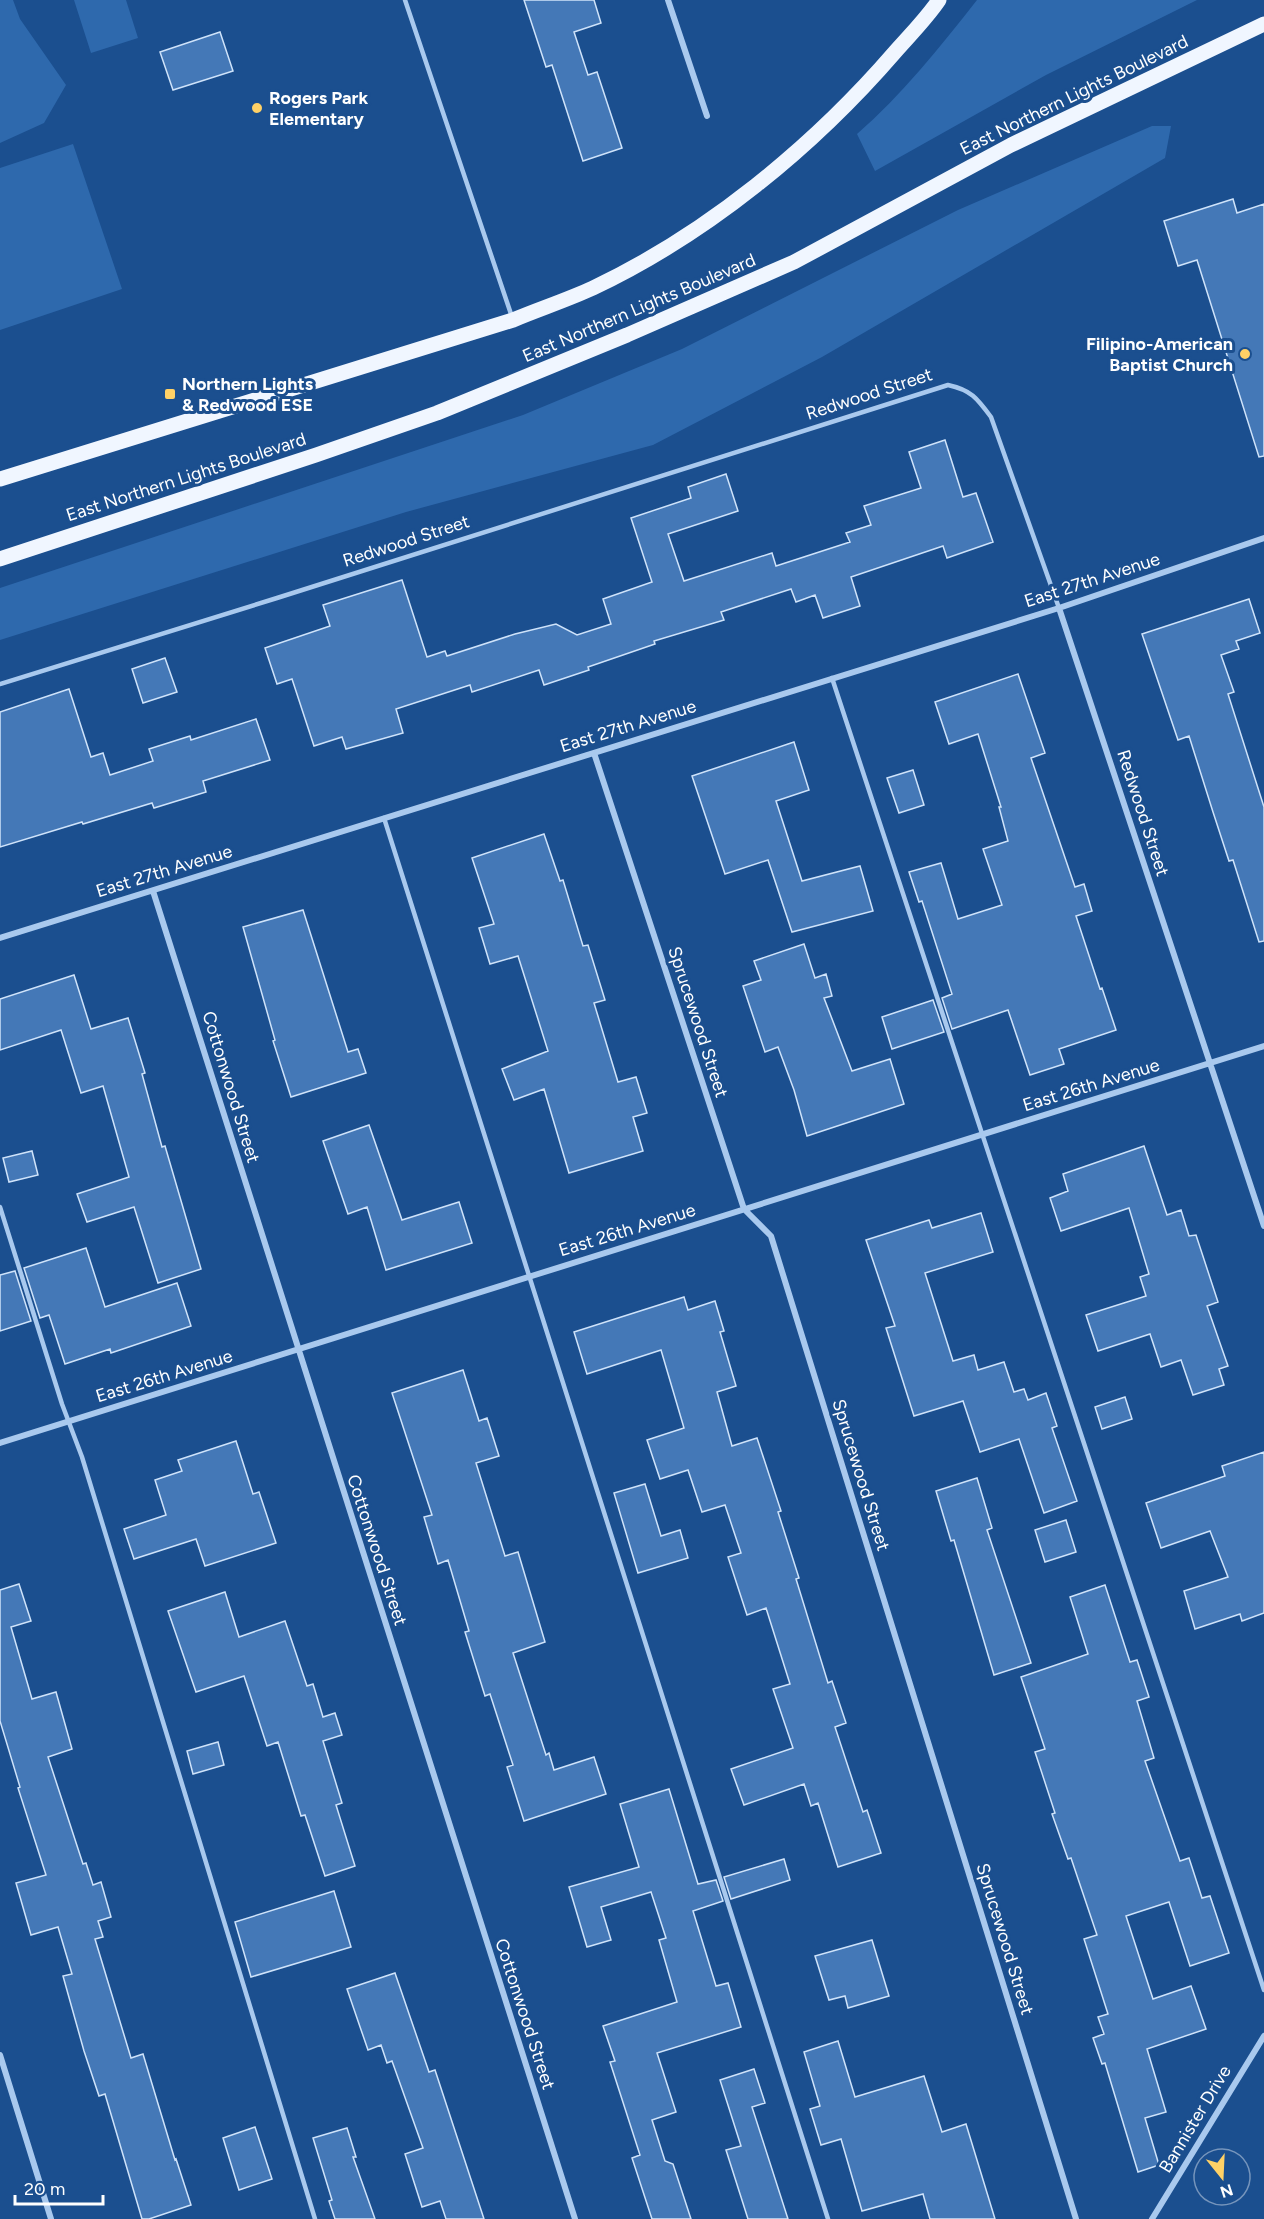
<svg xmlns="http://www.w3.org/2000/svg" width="1264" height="2219" viewBox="0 0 1264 2219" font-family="Figtree,sans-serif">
  <rect width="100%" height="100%" fill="#1b4f8f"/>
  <path fill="#2e69ad" d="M0 0H13L20 19 66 85 44 123 0 143Z
    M74 0H126L138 38 91 53Z
    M977 0H1197L1046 75 875 171 857 134C902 95 940 47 977 0Z
    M1152 126H1171L1165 158 822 357 653 445 406 512 0 640V588L523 415 682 349 958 210Z
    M73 144 122 289 0 330V168Z"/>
  <path fill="#4478b7" stroke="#cfe3fa" stroke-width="1.5" d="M524 0H594L601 23 574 32 588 75 597 72 622 148 583 161 552 65 546 67Z
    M220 32 233 71 173 90 160 52Z
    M1233 199 1237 213 1264 204V456L1259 457 1197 260 1178 266 1164 221Z
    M945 440 963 497 976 493 993 542 947 558 943 546 851 577 860 606 823 618 815 595 796 602 791 589 721 612 724 620 654 641 655 644 588 667 589 670 544 685 539 670 472 692 470 685 396 709 403 733 346 749 342 737 314 746 292 679 277 684 265 648 330 626 323 605 402 580 427 657 445 651 447 656 515 634 556 624 577 635 611 624 603 599 652 582 631 518 691 498 688 487 726 474 738 511 668 534 684 581 772 553 776 566 850 542 846 533 871 525 864 506 921 488 909 452Z
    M1249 599 1260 633 1236 641 1239 649 1221 655 1234 692 1228 694 1264 807V941L1259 942 1233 860 1229 861 1213 812 1189 736 1178 740 1142 634Z
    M165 658 177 692 143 703 132 669Z
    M1018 674 1045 753 1031 758 1075 887 1084 884 1092 911 1076 916 1100 989 1102 988 1116 1030 1059 1049 1064 1064 1030 1075 1008 1010 952 1029 942 998 952 994 922 901 919 902 909 872 941 863 958 919 1002 905 983 849 1008 841 999 807H1001L978 734 949 744 935 702Z
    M69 689 91 757 103 753 110 775 153 761 149 749 190 736 191 740 256 719 270 760 203 781 206 792 154 808 152 803 83 824 82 822 0 847V712Z
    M794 742 809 790 776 801 802 881 860 866 873 911 792 932 768 860 725 874 692 776Z
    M913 770 924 805 899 813 887 778Z
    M544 834 560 881 563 880 583 946 588 945 605 1000 594 1003 618 1082 636 1077 647 1113 633 1117 643 1151 569 1173 544 1089 514 1100 502 1069 548 1051 518 956 490 964 479 928 494 924 472 858Z
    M303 910 348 1052 358 1049 366 1073 291 1097 273 1041 275 1040 243 927Z
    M804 944 815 978 826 974 832 996 824 998 852 1071 890 1059 904 1104 807 1136 794 1090 778 1047 765 1052 743 986 761 980 754 961Z
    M74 975 91 1029 128 1018 145 1073 142 1074 162 1147 165 1146 201 1269 158 1283 134 1207 87 1222 77 1194 129 1177 103 1086 81 1093 61 1030 0 1050V999Z
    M933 1000 944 1032 892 1049 882 1017Z
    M369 1125 402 1220 459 1202 472 1243 386 1270 367 1207 348 1214 323 1141Z
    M1144 1146 1167 1215 1181 1210 1189 1236 1196 1235 1218 1302 1207 1306 1228 1366 1219 1369 1224 1385 1193 1395 1181 1360 1161 1367 1150 1334 1098 1351 1086 1315 1146 1296 1140 1277 1149 1274 1129 1208 1061 1231 1050 1198 1068 1191 1063 1174Z
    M32 1151 38 1175 9 1182 3 1158Z
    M981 1213 993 1252 925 1273 953 1361 974 1355 978 1370 1004 1362 1014 1392 1024 1389 1028 1400 1046 1393 1057 1426 1052 1428 1077 1501 1044 1513 1019 1439 980 1452 963 1401 914 1416 886 1328 895 1326 866 1240 929 1220 932 1228Z
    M86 1248 105 1307 177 1283 191 1326 111 1353 110 1349 65 1364 49 1315 40 1318 24 1268Z
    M15 1271 31 1321 0 1331V1275Z
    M684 1297 688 1310 715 1301 724 1331 720 1332 736 1386 717 1392 732 1446 757 1438 781 1511 778 1512 799 1578 796 1579 828 1683 832 1681 846 1723 835 1727 863 1812 867 1810 881 1853 838 1867 818 1803 811 1806 804 1784 744 1805 731 1769 793 1748 773 1689 790 1684 766 1608 747 1615 728 1557 741 1553 725 1505 702 1512 688 1470 660 1479 647 1440 684 1428 661 1350 587 1374 574 1332Z
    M463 1370 479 1421 487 1418 499 1456 476 1463 505 1556 518 1552 545 1642 513 1653 546 1755 549 1753 554 1770 594 1757 606 1794 524 1821 507 1767 513 1765 490 1694 485 1696 465 1632 469 1631 448 1560 438 1564 424 1517 432 1515 392 1393Z
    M1125 1397 1132 1419 1102 1429 1095 1407Z
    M236 1441 253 1494 259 1492 276 1543 205 1566 196 1539 134 1559 124 1529 166 1515 155 1480 182 1471 178 1460Z
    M1264 1452V1613L1242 1621 1240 1614 1195 1629 1184 1591 1228 1577 1210 1531 1161 1548 1146 1503 1225 1476 1222 1466Z
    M977 1478 992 1528 987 1530 1031 1663 994 1675 954 1540 951 1541 936 1491Z
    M645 1484 661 1536 680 1530 688 1558 638 1573 614 1493Z
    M1066 1520 1076 1552 1045 1562 1035 1530Z
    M19 1584 31 1621 11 1627 32 1699 56 1692 72 1749 48 1757 83 1864 86 1863 93 1885 101 1882 111 1917 98 1921 103 1937 95 1939 131 2058 143 2054 175 2160 176 2159 191 2205 149 2219H142L105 2094 99 2096 84 2051 63 1976 72 1974 58 1927 31 1935 16 1883 46 1875 18 1788 20 1787 0 1721V1590Z
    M1105 1585 1130 1662 1137 1660 1149 1697 1137 1701 1154 1758 1145 1761 1180 1861 1189 1858 1202 1898 1210 1896 1229 1953 1190 1966 1169 1902 1126 1916 1153 1999 1191 1986 1206 2029 1147 2049 1166 2112 1145 2118 1159 2165 1138 2172 1105 2063 1102 2064 1093 2038 1104 2034 1098 2017 1108 2014 1084 1939 1097 1935 1071 1858 1068 1859 1052 1814 1055 1813 1035 1752 1045 1749 1021 1677 1088 1654 1070 1597Z
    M225 1592 239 1637 285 1621 307 1686 313 1684 323 1717 335 1713 342 1735 323 1741 342 1803 336 1805 355 1866 325 1876 305 1815 301 1816 278 1742 267 1746 244 1676 196 1692 168 1611Z
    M218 1742 224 1765 193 1774 187 1751Z
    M669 1789 698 1884 716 1880 723 1901 693 1911 716 1986 728 1983 741 2027 657 2053 676 2112 652 2120 665 2161 673 2164 691 2219H652L632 2158 640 2155 610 2062 615 2061 603 2026 677 2002 659 1940 666 1938 651 1892 601 1907 611 1940 587 1947 569 1887 639 1867 620 1804Z
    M784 1859 790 1880 731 1899 724 1877Z
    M334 1891 351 1947 251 1977 235 1922Z
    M872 1940 889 1996 848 2008 845 1996 829 2000 815 1956Z
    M395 1973 429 2072 435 2070 484 2219H446L440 2201 422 2207 405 2154 423 2148 392 2061 387 2063 381 2045 368 2050 347 1989Z
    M838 2041 855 2097 924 2076 942 2132 966 2124 995 2219H930L923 2194 862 2211 841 2139 821 2145 810 2109 820 2106 804 2052Z
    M754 2069 765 2103 752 2107 788 2219H748L726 2150 741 2146 720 2080Z
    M255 2127 272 2179 239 2190 223 2138Z
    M347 2128 356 2157H353L375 2219H335L329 2201 332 2200 313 2138Z"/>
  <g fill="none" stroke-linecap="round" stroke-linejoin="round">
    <path stroke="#a9c9ee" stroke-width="4.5" d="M405 0 512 317
      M832 678 1264 1990
      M0 684 277 598 948 385C971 390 977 398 991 417L1059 608
      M384 818 828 2219
      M0 1207 62 1404 82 1457 315 2219"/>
    <path stroke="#a9c9ee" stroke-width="6" d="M668 0 707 116
      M1059 608 1264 1226
      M594 753 744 1209 771 1236 1076 2219
      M153 891 575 2219
      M0 938 1059 608 1264 538
      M0 1443 1264 1046
      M0 2055 51 2219
      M1152 2219 1264 2036"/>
    <path stroke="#f0f6ff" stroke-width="15" d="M0 479 513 320C539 309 567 300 593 288 707 234 813 147 895 52 910 35 926 19 939 0
      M0 559 316 455 437 413 627 335 794 262 1011 145 1264 24"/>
  </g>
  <g fill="#ffd166" stroke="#1b4f8f" stroke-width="2">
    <circle cx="257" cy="108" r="6"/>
    <circle cx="1245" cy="354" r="6"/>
    <rect x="164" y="388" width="12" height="12" rx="3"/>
  </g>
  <g text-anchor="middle" stroke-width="6" stroke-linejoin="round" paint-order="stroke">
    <g font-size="18" fill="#fff" stroke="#1b4f8f">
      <text transform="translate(1074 95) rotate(-26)" y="6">East Northern Lights Boulevard</text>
      <text transform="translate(639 308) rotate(-23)" y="6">East Northern Lights Boulevard</text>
      <text transform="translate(869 394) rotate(-18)" y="6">Redwood Street</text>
      <text transform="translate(186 477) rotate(-18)" y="6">East Northern Lights Boulevard</text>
      <text transform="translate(406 541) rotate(-18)" y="6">Redwood Street</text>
      <text transform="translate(1092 580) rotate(-18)" y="6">East 27th Avenue</text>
      <text transform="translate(628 726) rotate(-17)" y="6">East 27th Avenue</text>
      <text transform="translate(1143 813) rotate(72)" y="6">Redwood Street</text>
      <text transform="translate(164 871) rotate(-17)" y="6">East 27th Avenue</text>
      <text transform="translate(698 1022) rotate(72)" y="6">Sprucewood Street</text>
      <text transform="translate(1091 1085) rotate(-17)" y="6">East 26th Avenue</text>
      <text transform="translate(231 1087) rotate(73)" y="6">Cottonwood Street</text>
      <text transform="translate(627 1230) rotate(-17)" y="6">East 26th Avenue</text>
      <text transform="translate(164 1376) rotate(-17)" y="6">East 26th Avenue</text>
      <text transform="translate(861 1475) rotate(73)" y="6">Sprucewood Street</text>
      <text transform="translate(377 1550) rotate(72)" y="6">Cottonwood Street</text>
      <text transform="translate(1005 1939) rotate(73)" y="6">Sprucewood Street</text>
      <text transform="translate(525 2014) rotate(72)" y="6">Cottonwood Street</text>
      <text transform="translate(1195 2119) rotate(-59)" y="6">Bannister Drive</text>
    </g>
    <g font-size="18" font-weight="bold" fill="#fff" stroke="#1b4f8f" text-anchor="start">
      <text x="269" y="104">Rogers Park<tspan x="269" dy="21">Elementary</tspan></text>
      <text x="1233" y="350" text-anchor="end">Filipino-American<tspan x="1233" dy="21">Baptist Church</tspan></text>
      <text x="182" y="390">Northern Lights<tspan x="182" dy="21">&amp; Redwood ESE</tspan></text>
    </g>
  </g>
  <g transform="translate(1222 2177) rotate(162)"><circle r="28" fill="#1b4f8f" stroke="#7695bc" stroke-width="1.5"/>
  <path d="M0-4.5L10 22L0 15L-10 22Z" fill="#ffd166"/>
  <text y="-9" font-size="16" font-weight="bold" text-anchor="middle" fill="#ffffff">N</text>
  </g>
  <path d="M15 2195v9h88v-9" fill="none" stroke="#ffffff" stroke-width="3"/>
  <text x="24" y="2195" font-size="18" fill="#ffffff" stroke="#1b4f8f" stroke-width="4.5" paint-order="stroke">20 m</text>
</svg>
